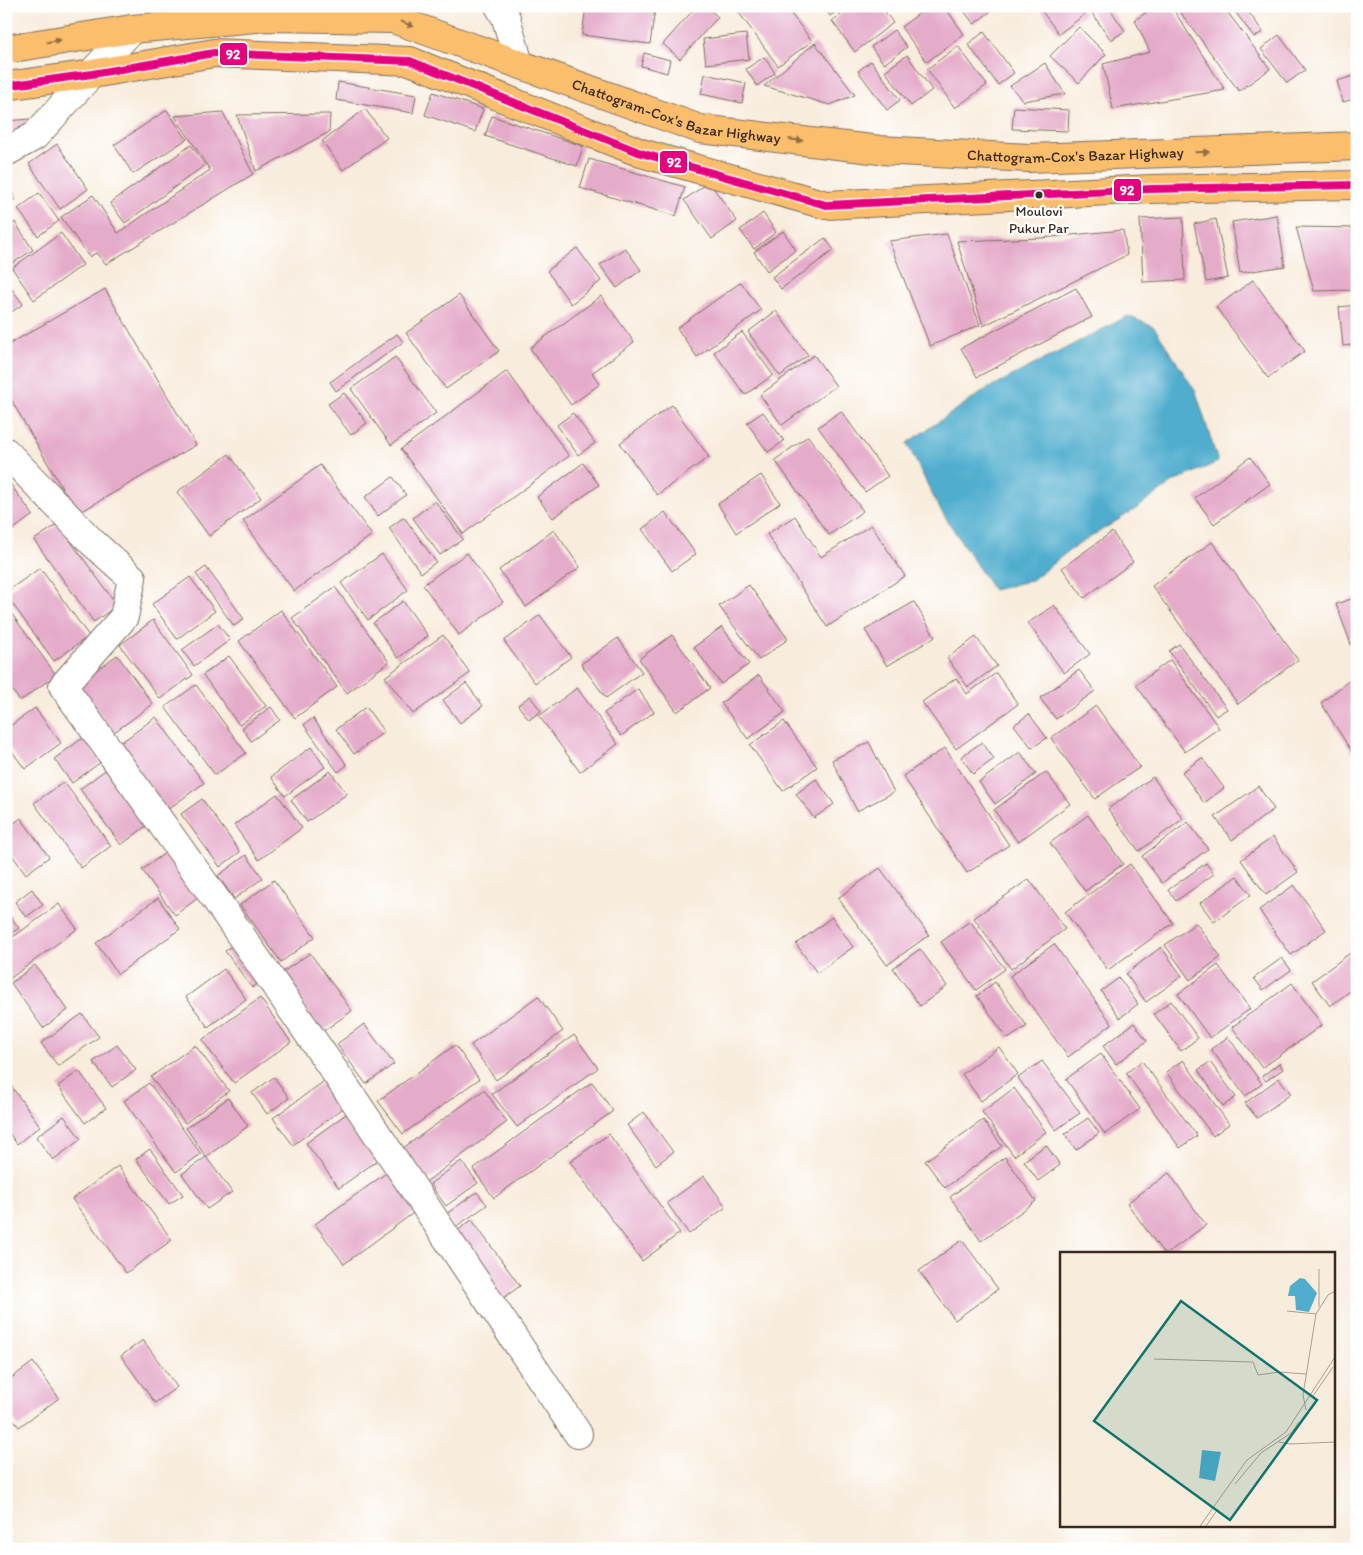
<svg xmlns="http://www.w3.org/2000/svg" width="1363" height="1555" viewBox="0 0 1363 1555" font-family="Itim,sans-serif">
  <rect width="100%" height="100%" fill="#fff"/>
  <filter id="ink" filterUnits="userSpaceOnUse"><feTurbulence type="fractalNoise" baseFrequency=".02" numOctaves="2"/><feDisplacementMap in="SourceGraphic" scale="10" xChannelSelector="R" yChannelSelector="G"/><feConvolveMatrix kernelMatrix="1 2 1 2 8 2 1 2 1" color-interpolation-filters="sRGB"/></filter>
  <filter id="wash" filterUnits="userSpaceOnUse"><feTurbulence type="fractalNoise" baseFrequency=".0096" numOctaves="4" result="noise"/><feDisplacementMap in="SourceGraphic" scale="20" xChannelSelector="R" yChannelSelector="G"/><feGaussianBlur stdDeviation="1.12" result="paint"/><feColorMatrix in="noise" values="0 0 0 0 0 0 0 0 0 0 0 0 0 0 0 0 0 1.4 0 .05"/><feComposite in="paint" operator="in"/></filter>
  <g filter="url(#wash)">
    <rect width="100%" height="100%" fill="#f8ecdc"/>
    <path fill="#4fadce" stroke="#456c76" d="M1128 316 1154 327 1196 392 1218 462 1175 481 1137 508 1070 550 1032 580 993 590 938 506 907 443 987 389Z"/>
    <g id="blocks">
      <path fill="#e5acca" d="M586 6H631L655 9 650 44 582 35Z
        M697 6H706L718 17 680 59 663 44Z
        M734 6H785L812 41 778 66Z
        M823 6H843L830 16Z
        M851 6H881L893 23 855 52 832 21Z
        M929 6H944L964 34 927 62 901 27Z
        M960 6H998L974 24Z
        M1038 6H1079L1085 14 1059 34Z
        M1099 6H1108L1125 31 1111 40 1091 12Z
        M1156 6H1171L1225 90 1113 109 1103 64 1150 52 1135 20Z
        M1190 6H1223L1270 69 1239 91 1181 13Z
        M1231 6H1244L1263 32 1254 37Z
        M1347 6H1357V17L1355 18Z
        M1079 27 1106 54 1079 83 1050 56Z
        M894 30 907 47 884 64 871 47Z
        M984 32 1014 73 998 85 968 44Z
        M746 34 749 59 706 64 703 39Z
        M1279 35 1305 70 1287 83 1261 49Z
        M815 43 855 95 830 105 764 86Z
        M958 46 987 85 955 108 927 69Z
        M644 53 670 60 667 73 641 66Z
        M907 55 932 90 911 106 885 71Z
        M764 57 775 73 757 86 746 69Z
        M871 61 900 100 887 110 858 71Z
        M1045 63 1065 94 1023 101 1010 86Z
        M705 74 746 83 742 103 701 94Z
        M1357 75V98L1343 102 1337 81Z
        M338 82 416 95 413 113 336 100Z
        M433 92 483 109 475 132 425 115Z
        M1014 107 1069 110 1068 131 1012 129Z
        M365 109 387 138 343 170 322 141Z
        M167 110 187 139 133 174 114 145Z
        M223 112 253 174 106 264 96 253 89 257 61 217 93 195 118 233 210 170 175 116Z
        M330 114 329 132 256 171 237 115Z
        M492 116 583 146 577 166 485 136Z
        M30 119 31 131 6 133V121Z
        M57 144 88 189 60 209 29 164Z
        M191 145 205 165 125 223 110 203Z
        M589 159 685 187 676 216 580 188Z
        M709 182 737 221 712 239 684 200Z
        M6 184 16 198 6 205Z
        M39 193 59 221 38 236 18 209Z
        M763 213 776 232 754 249 740 230Z
        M1277 215 1285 266 1240 273 1232 222Z
        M1183 217 1185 280 1143 282 1140 219Z
        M1216 219 1228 278 1206 282 1194 224Z
        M15 222 33 250 6 267V228Z
        M1296 227 1357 228V290L1314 291Z
        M1123 230 1127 255 983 326 957 241 1041 238Z
        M783 231 796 250 767 271 754 252Z
        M61 233 83 265 34 300 12 268Z
        M947 234 980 325 930 346 889 241Z
        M825 238 834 250 781 289 772 277Z
        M577 248 601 281 571 304 547 271Z
        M625 248 641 270 617 288 600 265Z
        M1253 280 1305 351 1268 378 1216 307Z
        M6 281 23 304 6 316Z
        M741 282 761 310 697 357 677 328Z
        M1076 288 1092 317 977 377 961 348Z
        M105 289 196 445 77 514 6 391V346Z
        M459 295 499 351 446 389 406 333Z
        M601 296 634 342 592 373 600 384 571 405 530 348Z
        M1357 305V344L1343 346 1339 307Z
        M776 311 808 355 780 376 748 332Z
        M742 332 773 375 745 395 714 352Z
        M397 334 403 342 336 391 330 382Z
        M814 355 836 386 782 425 760 395Z
        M395 357 436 413 391 445 351 389Z
        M507 371 569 456 463 534 401 449Z
        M344 393 367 423 351 435 328 404Z
        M672 405 709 457 657 495 620 443Z
        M841 411 888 476 865 492 818 427Z
        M763 412 784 441 768 452 747 423Z
        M573 413 595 443 578 455 557 425Z
        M808 436 863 511 829 535 775 460Z
        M229 454 261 498 209 536 177 492Z
        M1250 457 1270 484 1214 524 1195 498Z
        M583 463 599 485 553 518 537 497Z
        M320 465 372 535 294 591 243 521Z
        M761 475 780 503 736 533 718 504Z
        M393 477 406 495 378 516 365 497Z
        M6 478 33 515 6 535Z
        M435 501 463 539 440 555 413 518Z
        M665 512 696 554 672 571 642 529Z
        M795 516 821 557 871 525 905 576 827 627 767 534Z
        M404 517 436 562 421 573 389 528Z
        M58 524 117 605 94 622 34 540Z
        M554 530 580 567 526 607 499 570Z
        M1112 532 1133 562 1084 598 1062 568Z
        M1212 542 1298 660 1238 704 1152 586Z
        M467 553 503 602 459 635 423 585Z
        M382 554 408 590 368 620 341 583Z
        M206 567 244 619 234 626 196 574Z
        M40 568 89 636 54 661 6 595V592Z
        M190 577 215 611 177 639 152 604Z
        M749 585 788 639 759 660 719 606Z
        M335 587 389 662 347 693 292 618Z
        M1354 598 1357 607V649L1353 650 1336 604Z
        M403 601 428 636 398 658 373 623Z
        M914 602 935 637 887 666 865 630Z
        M1054 605 1090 654 1064 673 1028 623Z
        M6 606 56 675 20 701 6 682Z
        M281 610 337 687 295 718 239 641Z
        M540 615 571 657 535 683 504 641Z
        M153 620 193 675 160 699 120 645Z
        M218 624 230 640 194 666 182 650Z
        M722 627 749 664 721 684 694 647Z
        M443 635 470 673 413 714 385 677Z
        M672 635 710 688 677 712 639 659Z
        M976 637 997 666 968 687 947 658Z
        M618 638 642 672 606 698 581 664Z
        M1179 644 1227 709 1216 716 1169 651Z
        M117 655 153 704 113 733 78 684Z
        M229 656 266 706 239 725 203 675Z
        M1170 660 1219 728 1185 752 1136 685Z
        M1079 670 1095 691 1056 719 1040 698Z
        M996 673 1018 704 956 749 922 702 956 678 967 694Z
        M1357 674V760L1321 703Z
        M759 675 785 712 748 739 721 703Z
        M466 683 483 706 460 723 443 700Z
        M196 685 246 753 215 775 165 707Z
        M577 688 618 744 580 772 539 716Z
        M638 689 654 712 621 736 604 713Z
        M530 696 541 711 529 720 518 705Z
        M1096 706 1140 767 1095 799 1051 738Z
        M271 707 280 720 251 741 242 728Z
        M366 707 384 732 354 754 336 729Z
        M35 708 61 743 25 769 6 743V729Z
        M1029 714 1047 738 1032 748 1014 725Z
        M156 717 204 783 167 810 119 744Z
        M313 718 347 765 338 772 304 725Z
        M784 721 817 767 783 791 750 745Z
        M83 738 101 762 72 783 54 759Z
        M869 742 894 792 857 811 832 760Z
        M982 742 994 759 973 774 961 757Z
        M311 747 325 767 285 796 271 777Z
        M945 748 1009 845 967 873 903 776Z
        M1020 752 1036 774 995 804 979 782Z
        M1202 758 1224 788 1204 803 1182 772Z
        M108 768 149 824 121 845 80 789Z
        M330 771 347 794 307 822 291 800Z
        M1046 772 1070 804 1018 842 994 810Z
        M1153 777 1183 819 1139 851 1108 809Z
        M816 779 834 804 814 818 796 794Z
        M64 782 111 846 81 868 34 803Z
        M1258 786 1274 809 1232 840 1215 817Z
        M277 794 302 828 259 860 234 825Z
        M202 799 240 852 220 867 181 814Z
        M1088 815 1123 864 1085 891 1050 843Z
        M21 818 49 857 26 874 6 847V829Z
        M1188 822 1208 849 1162 883 1142 856Z
        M1273 837 1298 872 1266 895 1241 860Z
        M169 850 202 895 175 915 142 870Z
        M246 855 263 878 234 899 218 876Z
        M1206 863 1214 874 1176 901 1168 890Z
        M1130 864 1173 923 1108 970 1065 912Z
        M880 868 929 935 887 965 838 898Z
        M1237 876 1251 895 1214 922 1200 903Z
        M1029 879 1065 929 1011 969 974 918Z
        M274 880 315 937 281 962 240 905Z
        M1294 885 1326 930 1291 955 1259 910Z
        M32 889 43 905 26 917 15 902Z
        M158 898 180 929 118 974 96 943Z
        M59 904 77 929 8 980 6 977V942Z
        M6 911 19 928 6 937Z
        M832 917 853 947 817 973 796 944Z
        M970 921 1005 969 976 990 941 942Z
        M1196 923 1221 957 1190 980 1165 945Z
        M238 941 265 978 252 988 225 951Z
        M1054 944 1112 1024 1068 1057 1010 976Z
        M1161 947 1182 976 1146 1002 1126 974Z
        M920 949 947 986 920 1006 893 968Z
        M1353 951 1357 956V986L1330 1006 1312 981Z
        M310 953 352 1011 322 1032 280 974Z
        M1282 958 1291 970 1263 990 1254 978Z
        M35 965 68 1010 43 1028 11 983Z
        M1218 965 1250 1009 1210 1038 1178 994Z
        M224 969 246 999 208 1027 186 997Z
        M1119 978 1138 1004 1120 1018 1101 991Z
        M995 982 1027 1026 1008 1039 977 996Z
        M1292 983 1322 1025 1262 1068 1232 1027Z
        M538 996 563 1031 496 1080 471 1045Z
        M260 998 291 1042 234 1083 202 1040Z
        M1171 1001 1198 1038 1181 1051 1154 1014Z
        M82 1014 99 1037 58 1066 41 1043Z
        M1134 1023 1147 1041 1116 1064 1103 1046Z
        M364 1024 394 1064 366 1084 337 1044Z
        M574 1035 598 1068 517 1127 492 1094Z
        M1228 1037 1262 1084 1245 1096 1211 1049Z
        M117 1045 136 1070 112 1087 93 1062Z
        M195 1045 229 1091 185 1123 151 1077Z
        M455 1045 479 1079 403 1134 378 1101Z
        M999 1047 1018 1074 981 1101 962 1074Z
        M1101 1054 1140 1109 1105 1134 1066 1079Z
        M1183 1060 1229 1124 1213 1136 1166 1072Z
        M1042 1061 1080 1113 1056 1130 1018 1078Z
        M1142 1061 1197 1136 1180 1148 1126 1073Z
        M1210 1062 1236 1097 1223 1106 1198 1070Z
        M1279 1063 1283 1069 1266 1081 1262 1076Z
        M79 1071 106 1108 85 1123 58 1086Z
        M274 1077 289 1098 267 1114 252 1093Z
        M330 1077 349 1104 293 1145 273 1118Z
        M1279 1078 1291 1094 1257 1118 1245 1103Z
        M592 1082 613 1111 494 1198 473 1169Z
        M9 1083 40 1126 17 1144 6 1129V1085Z
        M149 1083 201 1154 176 1172 124 1101Z
        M1014 1088 1046 1132 1014 1156 982 1112Z
        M484 1090 507 1122 423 1184 399 1151Z
        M228 1098 248 1126 206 1157 186 1128Z
        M349 1112 382 1157 339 1188 306 1143Z
        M644 1112 673 1152 656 1165 627 1125Z
        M64 1116 81 1139 53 1160 36 1137Z
        M1088 1118 1099 1133 1076 1150 1065 1134Z
        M983 1120 1002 1146 945 1188 925 1161Z
        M609 1134 680 1233 642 1261 570 1162Z
        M1046 1145 1060 1165 1038 1181 1024 1161Z
        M150 1149 183 1195 169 1204 136 1159Z
        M206 1157 232 1192 207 1209 182 1174Z
        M1005 1157 1036 1201 981 1241 950 1197Z
        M461 1161 478 1183 446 1206 430 1184Z
        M118 1166 172 1240 126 1273 72 1199Z
        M392 1169 420 1208 344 1264 315 1224Z
        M1169 1173 1206 1225 1166 1254H1164L1127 1203Z
        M704 1176 726 1207 689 1234 667 1203Z
        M477 1192 487 1205 454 1228 445 1215Z
        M472 1220 520 1286 498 1302 450 1236Z
        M962 1240 998 1289 955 1320 919 1271Z
        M143 1340 177 1387 155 1403 121 1356Z
        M33 1362 59 1398 19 1427 6 1410V1382Z"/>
    </g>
  </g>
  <g filter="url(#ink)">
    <use href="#blocks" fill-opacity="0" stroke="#7d6e60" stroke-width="1"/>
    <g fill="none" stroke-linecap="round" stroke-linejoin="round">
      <defs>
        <path id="minor" d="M499 6 506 18 519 64
          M6 152 35 136 132 29
          M6 452 92 542 132 578 124 617 63 686 217 901 357 1104 578 1434"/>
        <g id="trunk">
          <path id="s1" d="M6 49 132 29 267 17 393 19 700 129 880 150 1029 158 1357 146"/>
          <path d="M6 86 92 74 214 53 410 61 641 153 826 205 1151 189 1357 185"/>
        </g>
      </defs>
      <use href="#minor" stroke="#7d6e60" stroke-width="30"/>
      <use href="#trunk" stroke="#7d6e60" stroke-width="30"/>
      <use href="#minor" stroke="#fff" stroke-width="28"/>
      <use href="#trunk" stroke="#fabe6d" stroke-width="28"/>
      <defs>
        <path id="bus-1" d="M6 86 92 74 214 53 410 61 641 153 826 205 1151 189 1357 185"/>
      </defs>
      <use href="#bus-1" stroke="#fff" stroke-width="11"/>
      <use href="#bus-1" stroke="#e5007d" stroke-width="8"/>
    </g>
    <defs><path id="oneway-solid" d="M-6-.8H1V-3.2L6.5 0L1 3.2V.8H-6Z" transform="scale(1.25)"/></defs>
    <g fill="#916d42">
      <use href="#oneway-solid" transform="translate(407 24) rotate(20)"/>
      <use href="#oneway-solid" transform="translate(54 41) rotate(-9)"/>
      <use href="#oneway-solid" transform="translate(796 140) rotate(7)"/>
      <use href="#oneway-solid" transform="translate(1202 152) rotate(-2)"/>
    </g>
  </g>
  <circle fill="#3b2a1e" stroke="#fff" stroke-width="2" cx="1039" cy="195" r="4.5"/>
  <g text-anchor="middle" stroke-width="5" stroke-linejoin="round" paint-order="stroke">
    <g font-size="14" fill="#3b2a1e" stroke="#fff">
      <text x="1039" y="216">Moulovi<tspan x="1039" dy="17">Pukur Par</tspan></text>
    </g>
    <g font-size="15" fill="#3b2a1e" stroke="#fff">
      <text dy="5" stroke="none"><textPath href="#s1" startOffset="688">Chattogram-Cox's Bazar Highway</textPath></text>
      <text dy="5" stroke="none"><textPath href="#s1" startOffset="1092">Chattogram-Cox's Bazar Highway</textPath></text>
    </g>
  </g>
  <g transform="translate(1060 1252)">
    <rect width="275" height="275" fill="#f8ecdc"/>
    <path d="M240 26 245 27 257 41 249 60 236 58 235 44H228L230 34ZM142 198 161 200 155 229 139 226Z" fill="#4fadce"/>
    <path fill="none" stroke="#ac9e90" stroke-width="1" d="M259 17V55M227 59 256 62M94 107 193 110 198 123 219 120 246 122M253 144 273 115M246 158 243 143 256 62 268 43 275 39M219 190 230 192 275 190M175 232 201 201 231 181 239 170M140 274 187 208 226 180 275 105M146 274 158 257"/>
    <path fill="#0f766e" fill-opacity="0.15" stroke="#0f766e" stroke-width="2.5" d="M121 49 257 148 170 268 34 169Z"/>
    <rect width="275" height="275" fill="none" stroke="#3b2a1e" stroke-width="2.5"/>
  </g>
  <g stroke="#fff" stroke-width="2">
    <rect x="219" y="42" width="29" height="24" rx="5" fill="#e5007d"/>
    <rect x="659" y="150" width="29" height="24" rx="5" fill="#e5007d"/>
    <rect x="1113" y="178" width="29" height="24" rx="5" fill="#e5007d"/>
  </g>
  <g font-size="14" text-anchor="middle" font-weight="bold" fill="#fff">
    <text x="233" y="59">92</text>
    <text x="674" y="167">92</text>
    <text x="1127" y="195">92</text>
  </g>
  <rect width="1363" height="1555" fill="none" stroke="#fff" stroke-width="25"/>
</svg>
